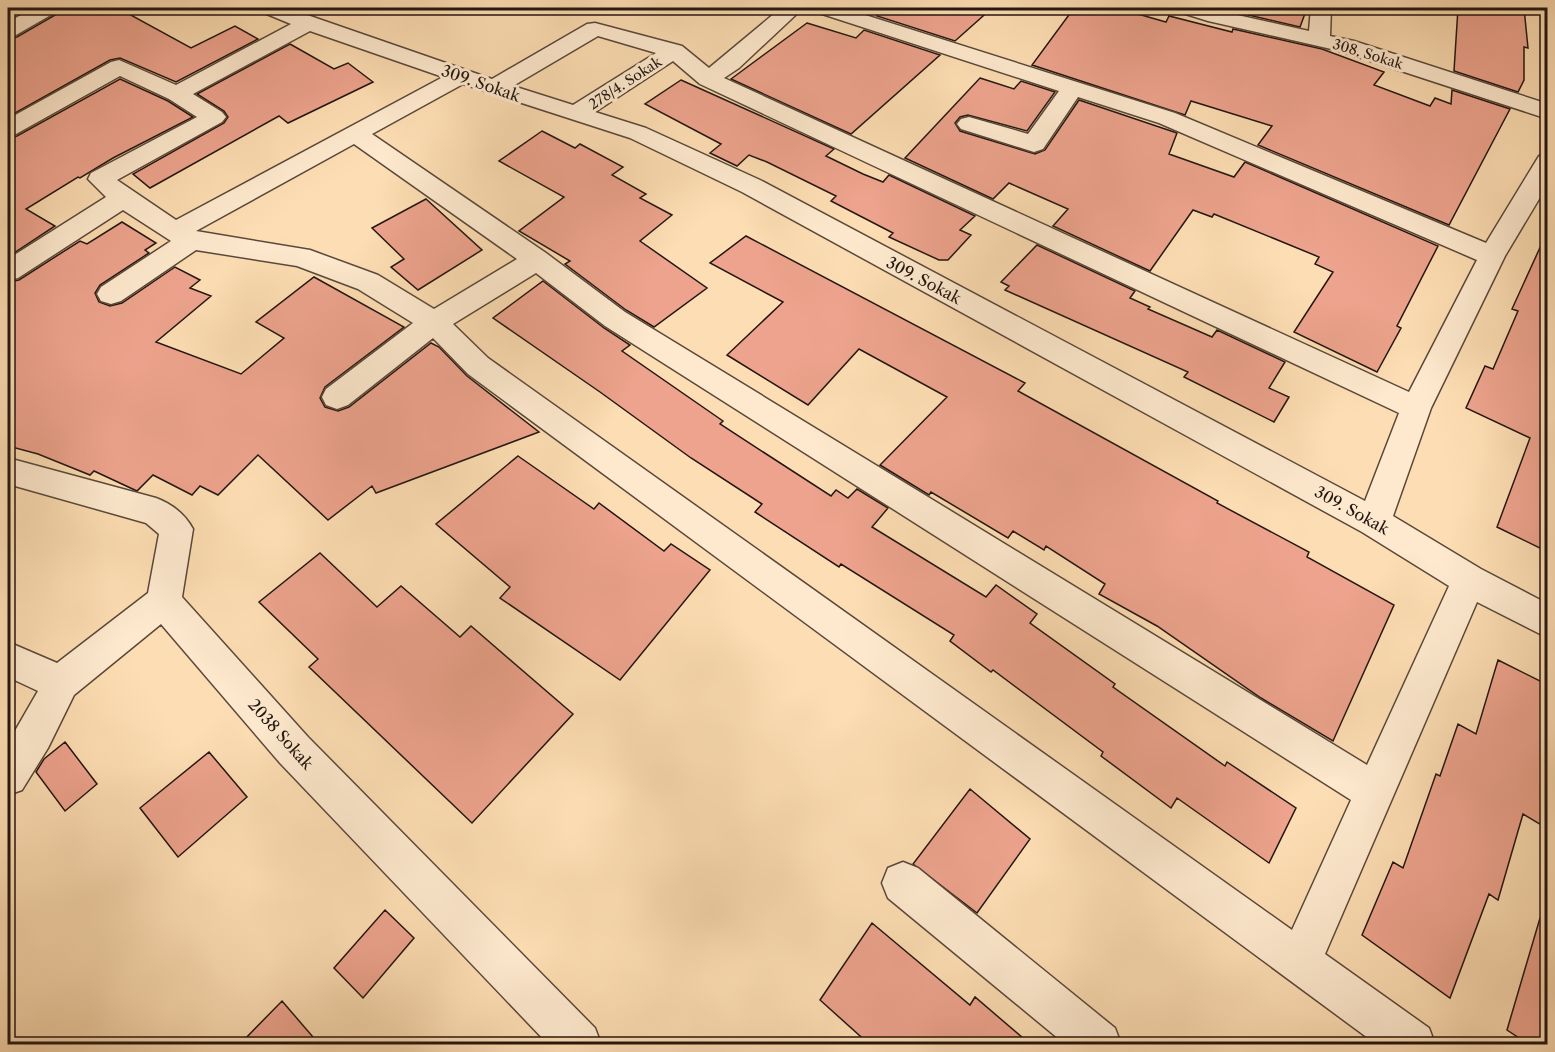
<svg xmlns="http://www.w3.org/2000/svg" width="1555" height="1052" viewBox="0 0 1555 1052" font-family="'Libre Caslon Text',serif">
  <rect width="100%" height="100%" fill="#fdddb3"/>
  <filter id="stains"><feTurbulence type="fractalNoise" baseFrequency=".00333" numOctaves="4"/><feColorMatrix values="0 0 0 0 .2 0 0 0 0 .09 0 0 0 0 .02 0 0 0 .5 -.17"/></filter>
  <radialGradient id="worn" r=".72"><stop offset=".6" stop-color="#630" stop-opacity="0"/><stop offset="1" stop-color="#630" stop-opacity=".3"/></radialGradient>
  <path fill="#eda38d" stroke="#231611" stroke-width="1.5" d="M61 8H118L191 48 235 26 258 39 176 82 120 58 110 60 8 117V38L17 37 57 14Z
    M885 8H992L955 41 877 16Z
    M1074 8H1117L1166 22 1169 16 1232 32 1233 29 1322 49 1384 72 1374 85 1430 106 1435 98 1451 104 1452 90 1510 109 1449 225 1258 145 1272 126 1191 101 1185 115 1032 65Z
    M1243 8H1307L1300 27 1240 13Z
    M1458 8H1524L1528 48 1524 47V80L1518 92 1454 71Z
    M807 23 856 38 864 30 940 55 851 134 731 79Z
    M290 44 334 69 348 63 373 82 288 123 279 116 150 188 133 174 224 123 228 117 224 111 197 94Z
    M980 78 1014 89 1021 81 1055 92 1027 131 968 115 960 117 955 123 960 131 1035 154 1045 150 1079 100 1177 133 1169 154 1234 177 1245 162 1438 246 1397 326 1401 328 1377 372 1294 332 1333 272 1315 264 1319 257 1214 214 1212 217 1193 210 1150 271 1053 226 1068 209 1009 183 993 199 905 158Z
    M120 79 168 101 193 117 113 158 80 178 78 177 26 209 55 226 8 257V138L17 136Z
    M681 80 834 149 826 156 863 174 883 182 889 175 975 216 960 230 971 235 948 260H939L889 237 893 233 831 201 836 196 767 162 749 155 737 166 710 153 721 144 645 104Z
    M542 131 575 148 580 144 623 167 612 175 646 194 640 198 672 215 640 241 707 288 654 327 626 310 565 264 570 261 519 231 564 197 499 161Z
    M426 199 482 250 418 290 391 267 404 259 372 228Z
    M122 222 156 243 145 250 149 253 100 285 95 293 99 302 110 306 122 303 175 267 200 280 190 288 211 296 156 342 241 374 284 338 256 322 314 277 404 327 325 387 320 398 325 407 338 411 349 407 431 343 439 347 467 376 539 432 376 493 372 486 328 520 258 455 218 495 200 486 192 495 153 475 137 491 94 471 90 475 38 454 8 446V282L19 280 80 241 87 244Z
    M1548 230V552L1497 527 1530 438 1466 408 1485 366 1493 369 1518 311 1512 309Z
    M746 236 1025 383 1018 391 1218 501 1217 503 1309 552 1307 557 1394 605 1333 741 1261 698 1157 626 1099 594 1105 584 1046 546 1044 550 1013 531 1008 538 931 492 929 495 880 465 947 397 859 349 808 405 727 355 783 302 710 263Z
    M1037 245 1135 291 1130 298 1150 307 1148 309 1212 337 1217 330 1285 362 1269 388 1289 397 1274 422 1184 377 1188 372 1005 290 1009 286 1001 282Z
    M543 281 604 328 630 345 622 351 723 421 720 424 831 496 836 490 848 498 857 489 888 508 872 527 986 597 996 585 1037 614 1030 623 1115 684 1113 687 1225 766 1227 762 1296 808 1269 863 1177 798 1171 808 1101 756 1103 752 993 670 991 672 950 641 954 635 841 564 839 567 755 512 762 504 691 458 600 392 493 318Z
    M518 456 594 509 599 503 664 551 671 544 710 570 620 680 500 598 510 587 436 524Z
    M320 553 377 607 401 586 460 637 471 626 573 714 472 823 309 667 318 659 259 602Z
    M1498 660 1548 685V829L1523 814 1498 900 1489 894 1450 998 1362 935 1393 862 1403 868 1436 774 1440 776 1458 724 1476 734Z
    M65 742 97 784 65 811 36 772 44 759Z
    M209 752 247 797 178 857 140 808Z
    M970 789 1030 839 977 913 913 864Z
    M385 910 414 938 363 998 334 968Z
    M1540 918 1548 919V1044H1528L1507 1030Z
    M872 923 970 1005 975 997 1030 1044H869L820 1000Z
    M282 1001 319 1044H240Z"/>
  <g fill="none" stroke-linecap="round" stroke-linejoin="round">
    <defs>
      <path id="minor" d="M34 8H59L56 12 16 35 8 36V22Z
        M259 8H287L492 79 587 24 595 23 682 46 709 68 781 8H803L739 68 724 78 1409 392 1477 260 1159 123 1078 97 1043 149 1034 152 961 129 957 124 961 119 969 117 1028 134 1059 91 816 12 813 8H843L1175 113 1486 243 1539 156 1548 154V184L1505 256 1431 408 1393 516 1481 569 1548 604V638L1477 602 1325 954 1429 1028 1435 1044H1376L468 374 433 338 348 405 337 409 326 405 322 397 326 389 413 323 358 289 297 266 196 250 121 301 111 304 101 301 97 294 101 287 171 241 123 210 18 278 8 280V259L106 197 88 179 91 173 197 117 169 99 120 76 16 134 8 136V119L111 62 119 60 176 85 291 24 262 12ZM310 31 443 77 176 220 117 180 222 122 226 117 222 112 193 94ZM598 36 656 53 573 105 513 86ZM673 61 700 84 1399 413 1365 501 760 180 646 128 595 112ZM463 84 630 138 742 192 1362 532 1449 586 1367 765 625 312 546 253 372 134ZM354 144 517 259 434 309 378 275 310 250 196 231ZM536 273 605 326 1351 800 1292 930 488 358 453 324Z
        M1176 8H1206L1309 31 1311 8H1331L1330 36 1354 41 1548 104V119L1340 51 1208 21 1179 12Z
        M8 458 156 498C172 504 185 514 193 529L182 597 308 737 595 1028 601 1044H548L280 763 161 624 74 695 48 748 22 790 8 795V743L38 691 8 677V642L57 663 148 593 159 534 146 523 8 484Z
        M903 862 918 868 1115 1028 1121 1044H1065L888 898 882 883 888 868Z"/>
    </defs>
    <use href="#minor" stroke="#5a483a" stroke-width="3"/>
    <use href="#minor" fill="#fee9ce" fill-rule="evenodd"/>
  </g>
  <g text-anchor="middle" stroke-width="6" stroke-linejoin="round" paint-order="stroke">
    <g font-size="14" fill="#231611" stroke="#fee9ce">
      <text transform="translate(1368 54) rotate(17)" y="5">308. Sokak</text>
      <text transform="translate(625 83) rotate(-33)" y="5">278/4. Sokak</text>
    </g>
    <g font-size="16" fill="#231611" stroke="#fee9ce">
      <text transform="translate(481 83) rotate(19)" y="6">309. Sokak</text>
      <text transform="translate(924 280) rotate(28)" y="6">309. Sokak</text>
      <text transform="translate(1352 510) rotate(29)" y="6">309. Sokak</text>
      <text transform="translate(281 734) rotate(48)" y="6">2038 Sokak</text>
    </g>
  </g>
  <rect width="1555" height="1052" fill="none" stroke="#fdddb3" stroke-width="30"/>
  <rect x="9" y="9" width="1537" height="1034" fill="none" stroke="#231611" stroke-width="3"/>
  <rect x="15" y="15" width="1525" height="1022" fill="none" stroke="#231611" stroke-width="1.5"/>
  <rect width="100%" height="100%" filter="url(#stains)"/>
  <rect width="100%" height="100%" fill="url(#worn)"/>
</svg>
